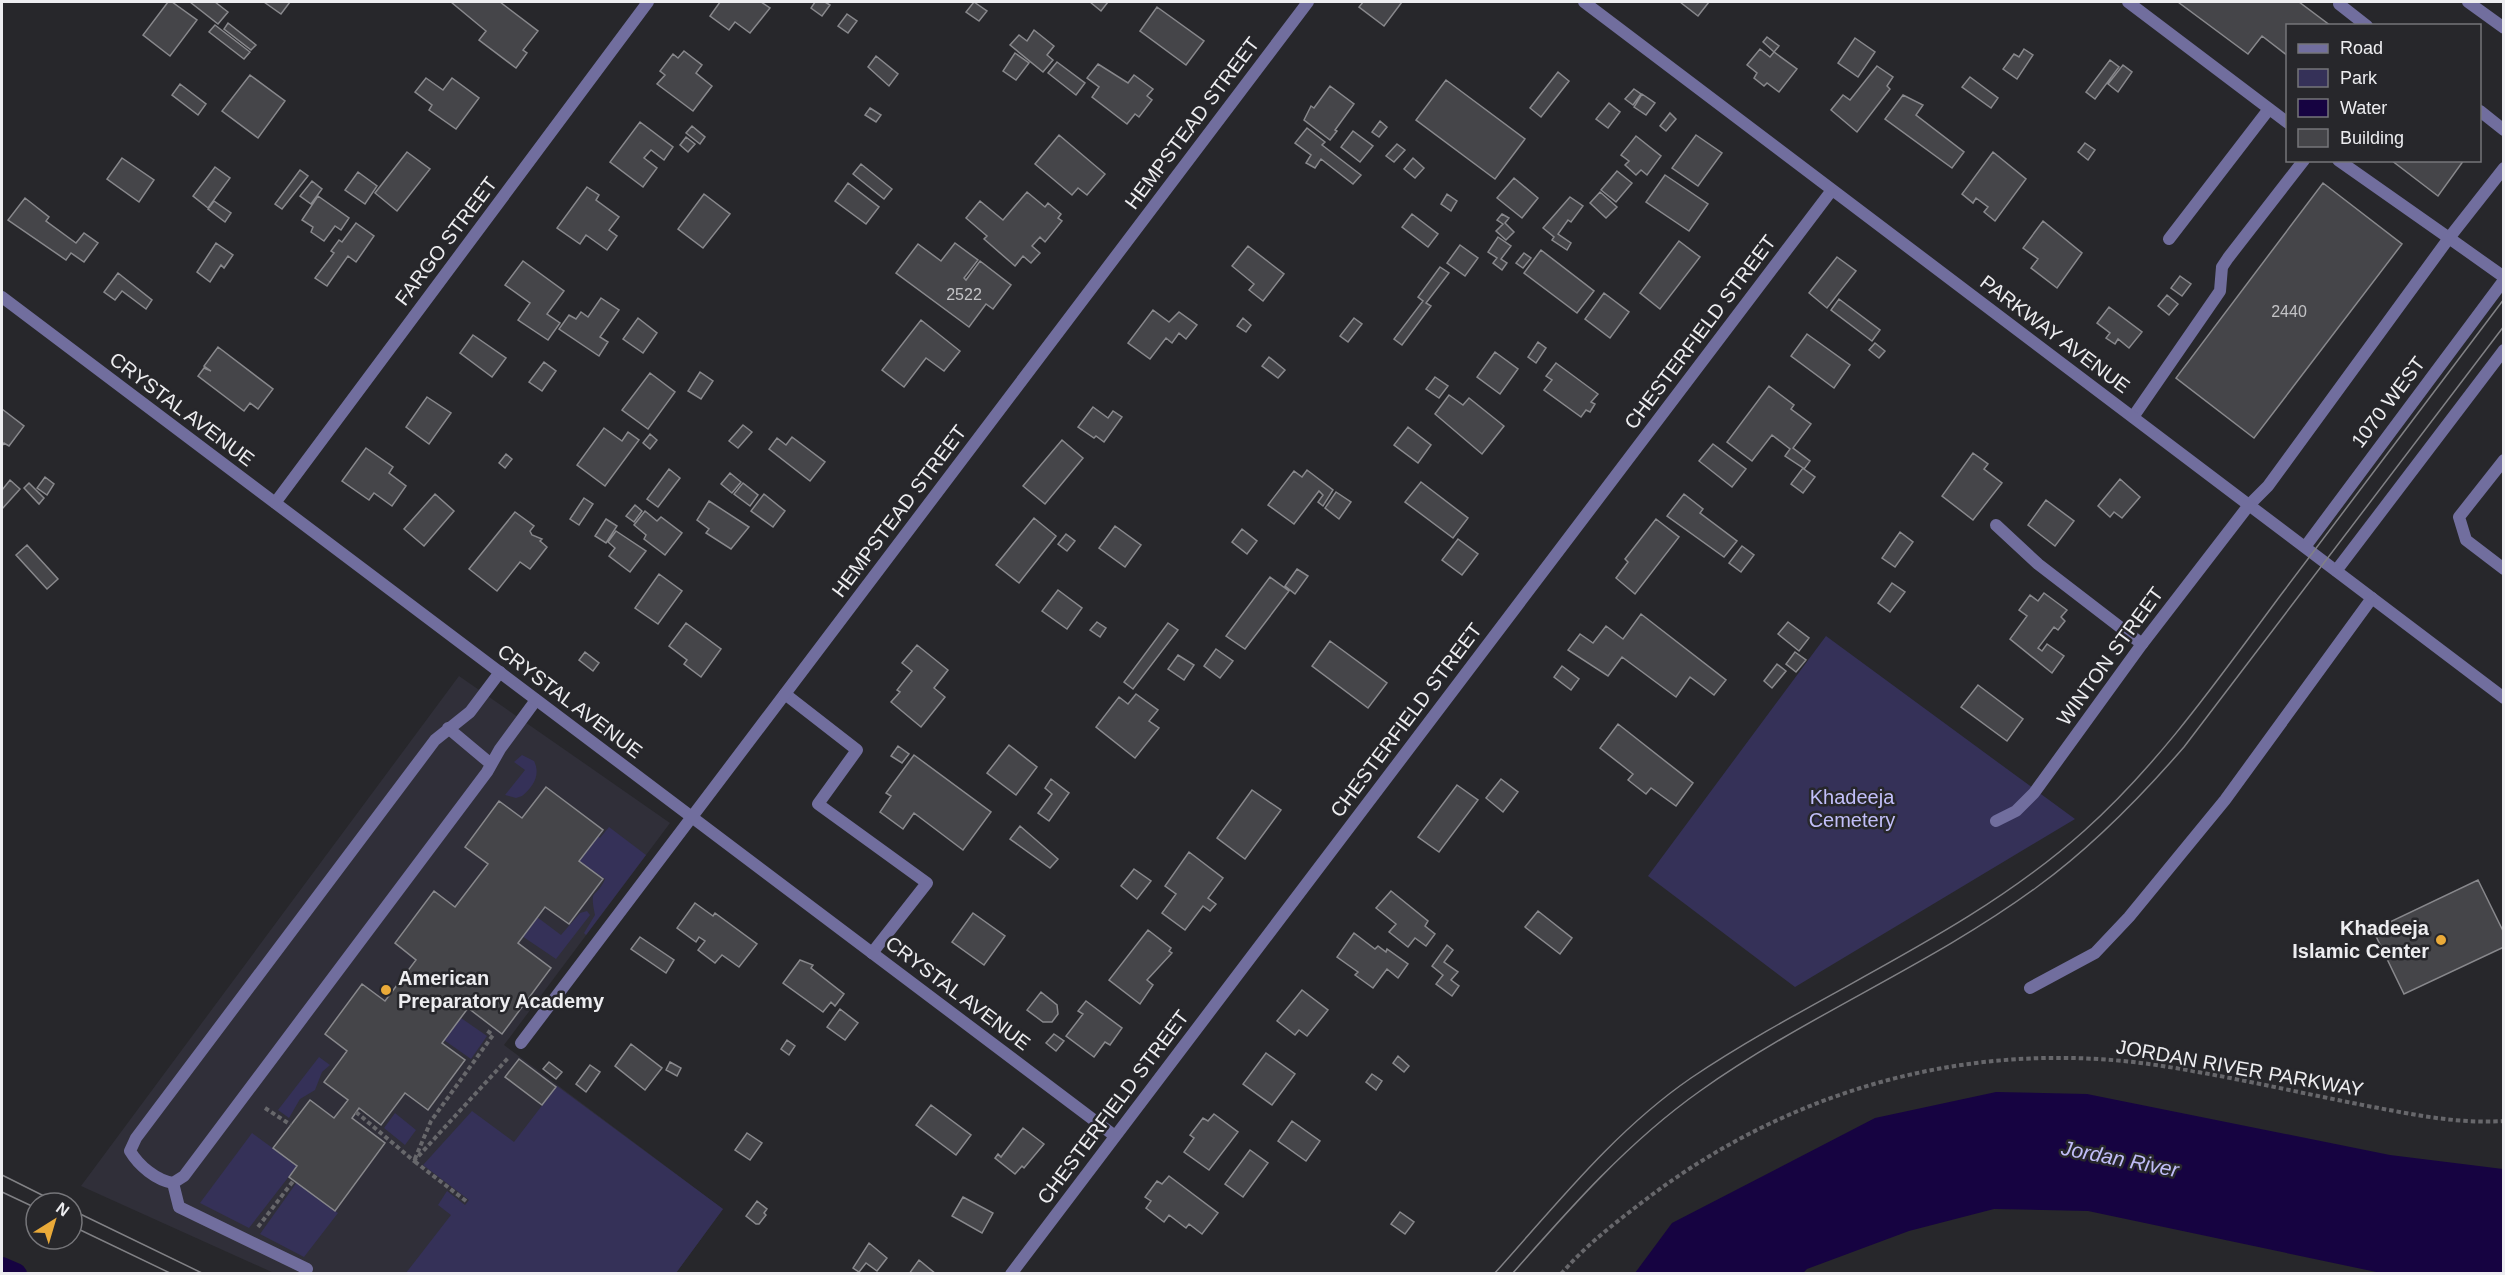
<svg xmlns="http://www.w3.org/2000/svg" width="2505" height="1275" viewBox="0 0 2505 1275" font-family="Helvetica,sans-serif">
  <rect width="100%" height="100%" fill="#27272b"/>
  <path fill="#302f39" d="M459 676 670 823 504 1045 723 1209 676 1273H274L81 1186Z"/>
  <path fill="#353158" d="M1826 636 2075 819 1795 987 1648 876Z
    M522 755 534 761C541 775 533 787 522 796L516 798 505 795 525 770 514 762Z
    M609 827 646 855 586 935 584 933 595 915C589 886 596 900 605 879L579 861 598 836 600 838Z
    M587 911 590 915 556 959 522 936 537 917 561 935 580 913Z
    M461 1018 487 1036 471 1059 444 1040Z
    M319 1057 330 1065 322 1072 315 1090 300 1099 289 1118 278 1110Z
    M557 1086 723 1209 676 1273H406L451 1215 438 1205 447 1191 465 1205 469 1200 423 1165 472 1111 514 1142Z
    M395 1113 416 1130 405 1145 384 1128Z
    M252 1133 297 1166 249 1228 200 1203Z
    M297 1182 338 1213 304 1257 260 1234Z"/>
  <path fill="#160341" d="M1996 1092 2087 1094 2390 1155 2503 1169V1273H2381L2088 1211 1994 1209 1909 1231 1807 1269 1803 1273H1635L1672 1223 1875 1118Z"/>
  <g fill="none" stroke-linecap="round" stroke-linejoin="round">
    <path stroke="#160341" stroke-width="22" d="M2 1268 16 1274"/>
  </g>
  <path fill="#454549" stroke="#88888c" stroke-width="1.5" d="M168 2H172L197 20 170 56 143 35Z
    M190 2H215L228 12 218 24Z
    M264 2H290L281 14Z
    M451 2H500L538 31 523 50 527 53 516 68 479 40 486 31Z
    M720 2H761L770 8 750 33 735 22 729 30 710 16Z
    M815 2H825L830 5 822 16 811 8Z
    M974 2 987 11 979 21 966 12Z
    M1090 2H1108L1101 11Z
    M1363 2H1402L1384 26 1359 7Z
    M1680 2H1709L1698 16Z
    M2178 2H2299L2331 26H2288V56L2262 36 2248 54Z
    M1157 7 1204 41 1186 65 1140 31Z
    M847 14 857 21 848 33 838 26Z
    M228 23 256 45 251 50 224 29Z
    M215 25 250 52 244 59 209 32Z
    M1034 30 1054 46 1047 55 1053 60 1043 72 1010 45 1019 35 1027 41Z
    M1767 37 1779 46 1774 52 1763 42Z
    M1855 38 1875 52 1858 77 1838 63Z
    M1760 49 1770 57 1774 52 1797 69 1779 92 1767 83 1764 86 1754 78 1757 73 1747 65Z
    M2024 49 2033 55 2017 79 2003 69 2014 54 2019 57Z
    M684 51 702 65 696 73 712 86 693 111 657 84 665 75 660 71 673 54 678 58Z
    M1015 53 1029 63 1016 80 1003 71Z
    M876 56 898 74 889 86 868 67Z
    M2110 60 2119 67 2095 99 2086 92Z
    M1057 62 1085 83 1076 95 1048 73Z
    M1098 64 1128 83 1134 75 1153 89 1147 96 1152 100 1139 117 1135 114 1127 124 1092 97 1099 87 1087 78Z
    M2123 65 2132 72 2118 92 2108 84Z
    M1877 66 1893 77 1887 86 1890 89 1857 132 1831 110 1843 95 1850 100Z
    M1558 72 1569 81 1541 117 1530 108Z
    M250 75 285 101 258 138 222 111Z
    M1970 77 1998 98 1991 108 1962 87Z
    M426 78 443 90 452 78 479 98 456 129 429 110 432 105 415 92Z
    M1446 80 1525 139 1495 179 1416 120Z
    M180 84 206 104 198 115 172 95Z
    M1330 86 1354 104 1335 130 1337 131 1330 140 1304 120 1311 106 1314 108Z
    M1634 89 1641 94 1633 105 1625 99Z
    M1642 94 1655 103 1646 115 1634 107Z
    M1903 95 1923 105 1916 115 1964 152 1952 168 1885 119Z
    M1609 103 1620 112 1608 128 1596 119Z
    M870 108 881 115 876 122 865 115Z
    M1670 113 1676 119 1666 131 1660 126Z
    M1380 121 1387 127 1379 137 1372 132Z
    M640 122 673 147 664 160 651 150 644 158 657 168 643 187 610 162Z
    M692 126 705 137 700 144 686 133Z
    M1307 128 1325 142 1322 145 1361 175 1353 184 1321 159 1315 168 1306 163 1311 155 1295 143Z
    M1353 131 1373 146 1360 162 1341 147Z
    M1059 135 1105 174 1087 195 1078 188 1072 195 1035 164Z
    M1696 135 1722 153 1698 186 1672 168Z
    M1636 136 1661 156 1647 175 1641 170 1636 175 1625 165 1629 161 1621 155Z
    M686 137 695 144 688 152 680 145Z
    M2085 143 2095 150 2088 160 2078 152Z
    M1397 144 1405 150 1394 162 1386 156Z
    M407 152 430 169 397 211 375 193Z
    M1993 152 2026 179 1995 221 1984 212 1988 207 1976 198 1973 203 1962 194Z
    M122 158 154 180 139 202 107 179Z
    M1413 158 1424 168 1415 178 1404 169Z
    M2391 160H2464L2438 196Z
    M861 164 892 189 884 199 853 174Z
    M215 167 230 178 208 208 193 196Z
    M300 170 308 176 282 209 275 204Z
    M1617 171 1632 183 1616 202 1601 190Z
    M358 172 377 186 365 204 345 190Z
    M1665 175 1708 204 1689 231 1646 202Z
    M1514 178 1538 198 1522 218 1497 198Z
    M312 181 322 189 311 204 300 196Z
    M848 183 879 207 866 224 835 201Z
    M2323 183 2402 244 2254 438 2176 378Z
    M587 187 599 195 596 200 619 217 609 230 617 236 607 250 586 235 580 244 557 228Z
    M1027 192 1045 207 1048 203 1061 214 1058 218 1062 221 1045 242 1040 237 1032 246 1040 253 1031 263 1023 256 1015 266 984 239 987 236 966 218 980 201 1003 220Z
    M1600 192 1617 207 1606 218 1590 203Z
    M704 194 730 214 703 248 678 229Z
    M1447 194 1457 201 1451 211 1441 204Z
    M318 196 349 218 341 230 335 226 324 241 311 232 313 227 302 220Z
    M1570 197 1583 206 1571 222 1568 220 1558 234 1571 243 1567 250 1552 240 1554 237 1543 228Z
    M25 198 49 217 46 221 76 243 84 233 98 243 84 262 71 253 66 260 8 220Z
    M214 201 231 213 225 222 208 209Z
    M1412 214 1438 234 1428 247 1402 227Z
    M1502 214 1509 218 1505 223 1514 232 1506 240 1496 231 1503 224 1497 220Z
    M2043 221 2082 253 2057 288 2031 268 2038 259 2023 248Z
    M356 223 374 236 356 262 348 256 327 286 315 278 334 253 331 251 339 240 342 242Z
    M1498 237 1511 246 1501 259 1507 263 1502 270 1493 263 1497 258 1488 252Z
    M1679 241 1700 257 1660 309 1640 293Z
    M216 243 233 255 224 268 221 265 210 282 197 272Z
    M955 243 978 260 964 278 966 280 980 261 1011 285 993 309 986 304 969 327 896 273 918 244 941 261Z
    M1460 245 1478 258 1465 276 1447 263Z
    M1248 246 1284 274 1263 301 1249 290 1254 284 1232 266Z
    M1541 250 1594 291 1577 313 1524 273Z
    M1524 253 1531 258 1523 268 1516 263Z
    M1837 257 1856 271 1827 308 1809 293Z
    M523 261 564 291 547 314 560 323 548 340 518 320 530 303 505 285Z
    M1440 267 1449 273 1426 303 1431 306 1402 345 1394 339 1423 301 1418 297Z
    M118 273 152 300 146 309 122 291 115 300 104 292Z
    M2180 276 2191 284 2182 296 2171 288Z
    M1604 293 1629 312 1610 338 1585 319Z
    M2167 295 2178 304 2169 315 2158 306Z
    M601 298 619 310 600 337 608 342 599 356 559 329 569 315 576 319 581 312 588 317Z
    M1839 299 1880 330 1872 341 1831 310Z
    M2109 307 2142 332 2129 348 2118 339 2115 344 2106 338 2110 333 2097 323Z
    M1153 310 1169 322 1179 312 1197 325 1186 339 1179 333 1172 343 1166 338 1150 359 1128 343Z
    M638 318 657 333 643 353 623 339Z
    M1243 318 1251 325 1246 332 1237 326Z
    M1354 318 1362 324 1348 342 1340 336Z
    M921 320 960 351 944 371 926 358 904 387 882 370Z
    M1807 334 1850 365 1834 388 1791 356Z
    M473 335 506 358 492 377 460 353Z
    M1538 342 1546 348 1536 363 1528 357Z
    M1875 343 1885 351 1879 358 1869 350Z
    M218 347 273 389 258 409 250 403 244 411 198 376 204 368 211 371 204 366Z
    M1495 352 1518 369 1500 394 1477 377Z
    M1269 357 1285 370 1278 378 1262 366Z
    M544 362 556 371 542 391 529 382Z
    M1556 363 1598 394 1591 402 1595 404 1590 412 1586 410 1581 417 1544 390 1552 380 1546 376Z
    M700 372 713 381 701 399 688 391Z
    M650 373 675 392 648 429 622 410Z
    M1435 377 1448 386 1439 398 1426 389Z
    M1769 386 1794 405 1791 409 1811 424 1793 448 1810 461 1804 469 1815 477 1803 493 1791 484 1803 468 1785 456 1790 449 1772 435 1752 461 1727 442Z
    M1449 395 1463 405 1469 398 1504 426 1482 454 1435 414Z
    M427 397 451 413 429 444 406 427Z
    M1093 407 1108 418 1113 411 1122 417 1104 442 1096 436 1094 438 1078 427Z
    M2 409 24 426 9 446 4 443 2 446Z
    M743 425 752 432 738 448 729 441Z
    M1408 427 1431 445 1418 463 1394 445Z
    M604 428 622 441 628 432 639 440 605 486 577 465Z
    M650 434 657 440 650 449 643 443Z
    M792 437 825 462 810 481 769 449 777 438 786 445Z
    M1062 440 1083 458 1045 504 1023 486Z
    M1713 444 1746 469 1732 487 1699 461Z
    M366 448 393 467 389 473 406 486 392 506 374 493 369 500 342 481Z
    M1973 453 1988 464 1984 469 2002 483 1973 520 1942 496Z
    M506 454 512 459 505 468 499 463Z
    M669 469 680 478 658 507 647 499Z
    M1307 470 1333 490 1323 506 1318 502 1323 495 1319 491 1294 524 1268 505 1294 471 1302 477Z
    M730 473 741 482 732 493 721 484Z
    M45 477 54 484 47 495 37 488Z
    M2120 479 2140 497 2122 518 2114 512 2110 517 2098 506Z
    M10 480 20 489 2 509V490Z
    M1421 482 1468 518 1453 538 1405 502Z
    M29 483 44 498 39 504 24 488Z
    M743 483 758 495 750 506 734 494Z
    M1336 492 1351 502 1339 519 1325 508Z
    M435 494 454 511 424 546 404 529Z
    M764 494 785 511 773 527 751 511Z
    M1684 494 1703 509 1700 513 1737 541 1724 557 1667 516Z
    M584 498 593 504 579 525 570 519Z
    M2046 500 2074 521 2055 546 2028 525Z
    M709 501 749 527 731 549 706 533 709 529 697 520Z
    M635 505 642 511 634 522 626 516Z
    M645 511 657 521 661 517 682 533 665 555 644 539 646 535 634 525Z
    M515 512 534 526 530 531 532 535 542 539 540 541 547 547 530 569 520 562 497 591 469 569Z
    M1034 518 1056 536 1019 583 996 565Z
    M606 519 617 526 606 543 595 536Z
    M1656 519 1679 537 1635 594 1616 578 1628 562 1625 559Z
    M1115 526 1141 545 1125 567 1099 548Z
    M1242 529 1257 541 1247 554 1232 542Z
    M616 531 646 551 630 572 609 556 615 548 608 542Z
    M1900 532 1913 542 1895 567 1882 558Z
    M1066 534 1075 541 1067 551 1058 544Z
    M1458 539 1478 554 1462 575 1442 560Z
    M27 545 58 579 47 589 16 555Z
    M1742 546 1754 555 1741 572 1729 563Z
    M1297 569 1308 576 1295 594 1285 586Z
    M659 574 682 591 658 624 635 608Z
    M1270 577 1289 591 1245 649 1226 636Z
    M1892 583 1905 592 1890 612 1878 603Z
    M1058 590 1082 608 1067 629 1042 611Z
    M2044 593 2067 610 2061 617 2065 621 2058 630 2054 627 2038 648 2042 651 2047 644 2064 656 2052 673 2010 639 2027 616 2019 610 2030 595 2038 601Z
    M1641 614 1726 680 1714 695 1690 677 1676 697 1622 657 1608 676 1568 650 1580 634 1593 643 1606 626 1623 639Z
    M1097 622 1106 628 1100 637 1090 630Z
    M1788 622 1809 638 1799 651 1778 634Z
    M686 623 721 649 701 677 684 664 687 660 669 646Z
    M1168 623 1178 630 1133 689 1124 682Z
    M1330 641 1387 683 1368 708 1312 666Z
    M917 645 948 670 934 688 945 697 921 727 891 702 900 692 897 690 912 671 902 663Z
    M1216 649 1233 661 1220 678 1204 666Z
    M585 652 599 663 593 671 579 660Z
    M1795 652 1806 660 1796 672 1786 664Z
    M1178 655 1194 665 1184 680 1168 669Z
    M1777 664 1786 671 1772 688 1764 681Z
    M1562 666 1579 679 1571 690 1554 677Z
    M1978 685 2023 719 2007 741 1961 707Z
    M1136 694 1158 710 1149 721 1159 728 1135 758 1096 727 1119 697 1128 704Z
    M1618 724 1693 783 1676 806 1651 788 1646 794 1628 780 1633 774 1600 748Z
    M1009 745 1037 767 1016 795 987 773Z
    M898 746 909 754 902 763 891 756Z
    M914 755 991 812 963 850 914 813 903 829 880 812 891 796 886 793Z
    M1051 779 1069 793 1049 821 1038 813 1052 794 1045 788Z
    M1501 779 1518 792 1503 812 1486 798Z
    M1457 785 1478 800 1439 852 1418 837Z
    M546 787 603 830 579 861 603 879 569 924 545 907 518 943 551 968 502 1034 468 1008 442 1043 465 1060 428 1110 405 1093 381 1125 359 1108 352 1118 385 1143 335 1211 289 1177 297 1166 273 1148 310 1100 334 1118 348 1100 324 1082 347 1051 325 1034 362 984 385 1001 416 960 395 943 434 891 455 907 488 864 465 847 499 801 522 818Z
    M1252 790 1281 810 1245 859 1217 838Z
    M1020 826 1058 859 1050 868 1010 839Z
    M1189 852 1223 878 1208 898 1216 904 1210 911 1203 906 1185 930 1162 913 1176 894 1165 886Z
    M1134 869 1151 881 1137 899 1121 886Z
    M2478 880 2504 933V947L2404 994 2373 930Z
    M1391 891 1428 921 1425 926 1435 934 1426 946 1415 938 1408 947 1389 932 1396 924 1376 908Z
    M695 903 713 916 715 913 757 944 739 967 722 955 715 963 698 950 705 941 699 937 696 942 677 928Z
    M1538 911 1572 938 1560 954 1525 927Z
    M973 913 1005 936 984 965 952 942Z
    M1148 930 1171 948 1169 951 1172 953 1147 980 1153 985 1140 1004 1109 980Z
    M1354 933 1375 949 1378 946 1386 952 1387 949 1408 964 1398 978 1387 969 1373 988 1355 975 1358 972 1337 957Z
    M640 937 674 960 666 973 631 949Z
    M1447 945 1453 950 1444 962 1458 972 1451 980 1459 986 1452 996 1436 984 1443 975 1432 966Z
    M800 960 813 965 811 968 844 994 835 1006 831 1002 823 1012 783 983Z
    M1302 990 1328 1010 1307 1036 1299 1030 1295 1035 1277 1021Z
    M1041 992 1057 1005 1058 1014 1052 1022H1043L1027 1010Z
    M1086 1001 1122 1028 1110 1045 1105 1042 1094 1057 1066 1036 1083 1014 1078 1011Z
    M840 1009 858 1023 845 1040 827 1027Z
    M1054 1034 1064 1041 1056 1051 1046 1043Z
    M787 1040 795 1046 789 1055 781 1049Z
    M631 1044 662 1068 645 1090 615 1066Z
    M1266 1053 1295 1074 1272 1105 1243 1084Z
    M1398 1056 1409 1066 1404 1072 1393 1063Z
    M519 1059 556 1087 542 1105 505 1077Z
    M549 1062 562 1072 556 1079 543 1069Z
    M670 1062 681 1068 677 1076 666 1070Z
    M590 1065 600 1072 586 1092 576 1084Z
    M1372 1074 1382 1081 1376 1090 1366 1082Z
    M931 1105 971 1135 956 1155 916 1125Z
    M1214 1114 1238 1132 1209 1170 1184 1152 1194 1138 1190 1135 1203 1118 1208 1121Z
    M1292 1121 1320 1141 1306 1161 1278 1141Z
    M1023 1128 1044 1144 1024 1168 1022 1166 1015 1174 995 1158 998 1154 1001 1157Z
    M747 1133 762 1143 750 1160 735 1150Z
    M1250 1150 1268 1163 1243 1197 1225 1184Z
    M1169 1176 1218 1213 1202 1234 1189 1224 1186 1228 1169 1215 1164 1222 1146 1208 1151 1201 1145 1197 1157 1181 1162 1184Z
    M963 1197 993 1213 982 1233 952 1216Z
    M757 1201 767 1209 764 1213 766 1215 759 1224H756L746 1216Z
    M1400 1212 1414 1222 1405 1234 1391 1224Z
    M869 1243 887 1258 877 1271 866 1263 859 1272 853 1268Z
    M919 1260 936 1274H909Z"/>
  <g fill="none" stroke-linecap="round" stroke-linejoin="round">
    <path stroke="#67676b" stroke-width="4" stroke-dasharray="4.5 3" stroke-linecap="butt" d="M265 1108 291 1125
      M356 1112 414 1161 509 1057
      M466 1201 414 1161 431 1121 493 1035 486 1030
      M258 1227 294 1180
      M1561 1274C1586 1245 1615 1223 1645 1200 1796 1085 1981 1036 2169 1067 2237 1078 2305 1094 2373 1107 2416 1115 2459 1124 2504 1121"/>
    <path stroke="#716e9e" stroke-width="12" d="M2128 2 2288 123
      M2341 2 2339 4 2367 26
      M2480 111 2504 130
      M2504 168 2449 238 2504 277
      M2169 239 2269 109
      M2133 417 2220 291 2222 267 2228 258 2304 160
      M2504 460 2459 517 2466 540 2504 569
      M2249 505 2268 486 2449 238 2338 160
      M1996 525 2038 564 2142 644
      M500 672 470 712 435 740 136 1138 130 1151C139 1166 156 1180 173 1183L184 1176 487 772 500 749 536 700
      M785 694 857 750 818 804 927 883 872 953
      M448 728 491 764
      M2030 988 2095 953 2129 917 2225 800 2372 598
      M173 1183 179 1207 307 1269"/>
    <path stroke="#716e9e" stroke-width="12" d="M1584 2 2504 698
      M2468 2 2504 28
      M2 297 1115 1136
      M275 503 648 2
      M2305 547 2504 280
      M2336 571 2504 350
      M1996 821 2016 811 2034 793 2142 644 2249 505
      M521 1043 1308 2
      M1011 1274 1832 190"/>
    <path stroke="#818185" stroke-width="1.5" d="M2 1175 58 1203
      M2 1192 36 1208
      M72 1210 204 1274
      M72 1226 172 1274
      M1494 1274C1556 1205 1614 1131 1691 1078 1819 992 1968 935 2084 831 2160 763 2219 678 2280 596 2355 497 2429 398 2504 299
      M1512 1274C1570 1208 1628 1142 1700 1091 1807 1015 1931 965 2037 887 2092 847 2139 799 2184 747L2504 326"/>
  </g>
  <g fill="#eaaa39" stroke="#27272b" stroke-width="2">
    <circle cx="2441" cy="940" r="6"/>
    <circle cx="386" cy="990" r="6"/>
  </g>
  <g text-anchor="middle" stroke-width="5" stroke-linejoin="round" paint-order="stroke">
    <g font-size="16" fill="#c3c3c6">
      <text x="964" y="300">2522</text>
      <text x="2289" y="317">2440</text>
    </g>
    <g font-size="20" fill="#ededf0" stroke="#27272b">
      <text transform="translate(1192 123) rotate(-53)" y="7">HEMPSTEAD STREET</text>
      <text transform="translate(446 241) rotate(-53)" y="7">FARGO STREET</text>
      <text transform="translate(1700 332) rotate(-53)" y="7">CHESTERFIELD STREET</text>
      <text transform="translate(2055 334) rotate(37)" y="7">PARKWAY AVENUE</text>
      <text transform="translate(2388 402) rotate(-53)" y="7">1070 WEST</text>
      <text transform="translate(182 409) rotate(37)" y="7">CRYSTAL AVENUE</text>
      <text transform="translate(899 511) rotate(-53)" y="7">HEMPSTEAD STREET</text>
      <text transform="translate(2110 656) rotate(-54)" y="7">WINTON STREET</text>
      <text transform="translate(570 701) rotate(37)" y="7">CRYSTAL AVENUE</text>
      <text transform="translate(1406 720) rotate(-53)" y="7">CHESTERFIELD STREET</text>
      <text transform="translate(958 993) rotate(37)" y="7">CRYSTAL AVENUE</text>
      <text transform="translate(2240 1068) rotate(10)" y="7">JORDAN RIVER PARKWAY</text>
      <text transform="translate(1113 1107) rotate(-53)" y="7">CHESTERFIELD STREET</text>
    </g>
    <g font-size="20" fill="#c2bff9" stroke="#27272b">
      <text x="1852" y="804">Khadeeja<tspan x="1852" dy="23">Cemetery</tspan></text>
    </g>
    <g font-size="20" font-weight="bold" fill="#ededf0" stroke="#27272b" text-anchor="end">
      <text x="2429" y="935">Khadeeja<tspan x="2429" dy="23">Islamic Center</tspan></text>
      <text x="398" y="985" text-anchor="start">American<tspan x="398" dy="23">Preparatory Academy</tspan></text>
    </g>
    <g font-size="21" font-style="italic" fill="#c0bdf7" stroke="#27272b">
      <text transform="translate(2120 1159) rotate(11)" y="7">Jordan River</text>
    </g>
  </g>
  <rect width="2505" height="1275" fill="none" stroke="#ededf0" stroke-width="6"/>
  <rect x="2286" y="24" width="195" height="138" fill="#27272b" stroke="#76767a" stroke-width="1.5"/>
  <rect x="2298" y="44" width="30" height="9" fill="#716e9e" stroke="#76767a" stroke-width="1.5"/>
  <text x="2340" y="54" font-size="18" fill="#ededf0">Road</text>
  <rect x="2298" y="69" width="30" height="18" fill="#353158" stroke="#76767a" stroke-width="1.5"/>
  <text x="2340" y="84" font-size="18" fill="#ededf0">Park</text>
  <rect x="2298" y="99" width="30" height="18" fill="#160341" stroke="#76767a" stroke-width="1.5"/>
  <text x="2340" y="114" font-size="18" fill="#ededf0">Water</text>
  <rect x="2298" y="129" width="30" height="18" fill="#454549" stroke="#76767a" stroke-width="1.5"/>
  <text x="2340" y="144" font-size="18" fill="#ededf0">Building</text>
  <g transform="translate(54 1221) rotate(37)"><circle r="28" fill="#27272b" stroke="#76767a" stroke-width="1.5"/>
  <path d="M0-4.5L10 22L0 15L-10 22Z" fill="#eaaa39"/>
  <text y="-9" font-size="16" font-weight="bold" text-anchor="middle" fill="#ededf0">N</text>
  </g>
</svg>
